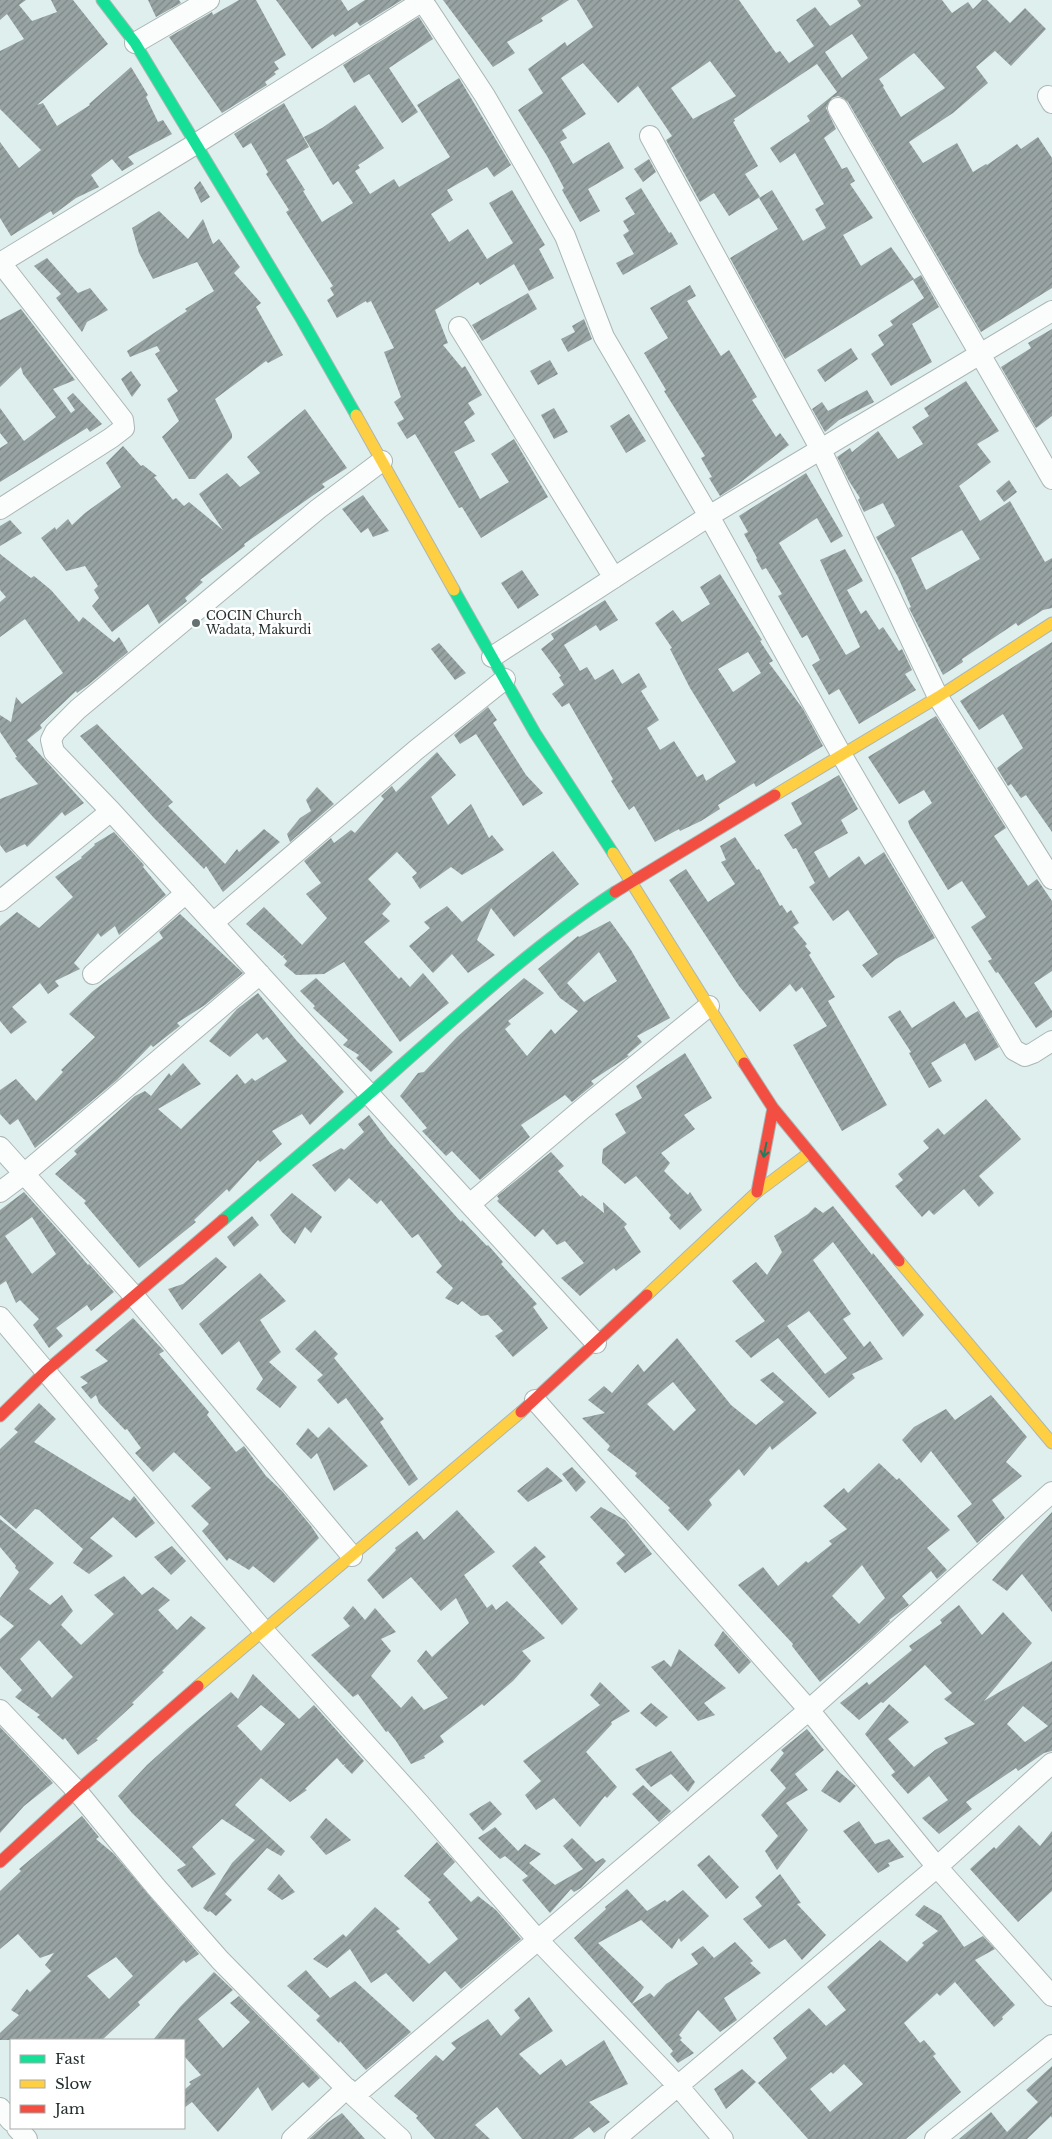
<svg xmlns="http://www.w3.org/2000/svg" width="1052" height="2139" viewBox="0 0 1052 2139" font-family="'Libre Baskerville',serif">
  <defs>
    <pattern id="building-hatch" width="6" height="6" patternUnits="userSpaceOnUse" patternTransform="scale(1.25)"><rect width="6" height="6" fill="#98a4a3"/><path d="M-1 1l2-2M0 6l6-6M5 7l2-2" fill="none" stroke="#7c8685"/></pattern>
  </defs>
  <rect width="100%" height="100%" fill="#dfefed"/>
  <path fill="url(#building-hatch)" fill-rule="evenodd" d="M0 0H26L19 5 32 21 57 12 51 0H73L108 44 37 105 43 103 57 126 90 105 89 104 131 67 148 95 146 97 158 122 163 120 172 134 128 157 134 164 122 171 112 159 91 175 99 187 76 198 53 215 51 211 11 236 0 218V142L19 168 41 150 0 109V51L24 39 7 14 0 20Z
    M148 0H179L181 3 156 17Z
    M239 0H256L286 55 274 62 279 69 274 72 276 74 265 82 267 85 222 113 169 37 212 12 213 15Z
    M276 0H341L348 11 365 0H402L360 26 357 22 335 37 333 34 312 49Z
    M443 0H569L541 18 543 21 507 42 515 53 493 67Z
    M577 0H739L776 53 780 51 789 63 814 46 796 20 815 7 830 26 861 6 857 0H942L952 13 968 2 973 9 982 0H987L1010 23 1025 8 1046 29 1011 66 995 51 976 67 988 83 953 113 909 142 923 163 957 143 973 172 986 164 987 165 1017 144 1021 149 1038 137 1052 158V288L981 332 848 102 843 98 838 96 832 98 826 108 836 129 824 138 842 169 847 167 855 181 850 184 873 218 843 235 861 266 891 247 914 279 785 359 730 258 778 229 759 198 772 190 803 241 826 228 815 209 824 204 795 153 780 163 770 148 810 121 807 116 837 92 817 64 734 119 735 121 733 122 758 166 745 174 760 197 729 216 714 193 700 202 666 140 672 136 638 86 618 103 583 63 561 78 586 114 562 130 567 138 560 142 573 164 609 142 624 168 588 189 600 211 580 222 562 190 564 188 547 156 518 110 543 93 528 69 565 42 567 46 593 27ZM852 34 868 58 842 78 825 52ZM914 53 945 88 901 117 883 87 884 86 879 79ZM710 61 736 96 693 119 671 88Z
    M419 17 433 39 389 68 418 112 402 123 369 74 354 83 343 65Z
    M459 78 511 165 494 177 487 167 447 190 453 200 431 214 449 242 468 229 487 259 513 243 489 203 512 190 545 245 539 249 554 278 529 291 514 264 480 285 478 282 435 310 448 343 443 345 462 368 465 366 482 395 468 403 475 414 464 422 475 441 454 452 480 499 509 482 491 454 514 439 548 497 481 538 462 507 459 508 415 434 407 439 397 423 404 419 394 402 401 397 384 352 394 348 371 301 367 303 366 301 337 318 327 300 334 295 330 288 333 286 286 212 289 210 266 174 268 172 251 143 243 148 234 134 284 103 309 147 286 160 305 190 303 191 322 222 353 203 338 181 333 185 304 137 322 128 355 105 384 148 358 165 360 168 355 171 370 194 394 179 399 187 450 157 417 105Z
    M649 159 656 172 643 182 634 169Z
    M200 181 210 197 201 203 194 188Z
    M641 188 669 233 671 232 678 244 623 275 616 263 634 254 623 235 629 231 623 221 635 214 625 198Z
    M159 211 188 239 203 219 213 244 219 239 240 267 234 273 261 303 256 307 283 355 268 363 266 361 215 399 232 434V438L195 479H189L162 437 179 421 167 399 178 391 155 354 160 351 157 346 130 357 127 351 187 311 185 309 214 291 197 262 153 279 139 253 132 228Z
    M47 258 78 293 90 288 108 310 87 322 82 332 56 298 61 294 34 266Z
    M921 275 939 307 912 324 932 362 891 386 871 354 884 345 878 335 893 325 890 321 924 298 913 280Z
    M690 285 696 296 687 301 721 356 729 350 757 397 752 400 776 437 780 433 789 445 737 485 720 496 709 478 712 477 701 458 705 456 664 391 666 390 644 353 668 338 650 308Z
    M528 293 537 309 482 341 472 325Z
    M21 309 75 380 53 389 71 413 75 410 67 398 73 393 102 424 90 432 87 428 0 482V448L8 443 0 433V408L24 441 56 417 23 374 21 367 0 387V320Z
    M584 319 592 339 568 352 561 339 575 332 572 326Z
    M1052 329V416L1036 428 1001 367 1031 348 1028 343Z
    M851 348 858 359 825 382 817 370Z
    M550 360 558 374 538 385 530 371Z
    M131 371 141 385 132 397 121 379Z
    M966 381 999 431 977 444 991 462 959 486 980 521 1010 501 1045 562 1052 558V608L1043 610 1018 626 1016 623 962 659 963 662 943 675 909 608 911 607 898 577 876 537 895 526 883 503 864 512 858 500 860 498 849 481 837 457 850 448 852 452 878 431 898 459 923 444 912 427 929 416 924 408ZM962 530 980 559 926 590 911 558Z
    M867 390 874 402 839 420 825 432 812 409 822 402 828 411Z
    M554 408 568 432 554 439 541 415Z
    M305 409 347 468 322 484 325 487 244 544 245 546 200 580 203 582 185 598 187 601 159 624 148 604 112 632 92 606 99 598 94 590 98 586 85 566 66 571 41 538 55 527 56 530 68 519 72 525 85 513 121 487 106 463 123 446 141 466 143 465 157 476 154 477 173 500 176 498 184 506 189 502 223 530 199 494 227 473 240 487 260 473 247 457Z
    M629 414 646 441 626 453 610 426Z
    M806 473 843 536 831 543 817 518 779 543 846 655 860 647 820 560 845 549 863 581 847 590 861 614 866 610 879 630 883 627 899 651 902 649 912 670 905 674 916 690 859 724 839 689 829 695 812 665 820 660 807 635 802 638 778 596 782 594 766 568 762 570 756 559 757 558 744 534 748 532 739 516Z
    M1009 480 1017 492 1004 502 996 491Z
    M363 495 389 531 373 537 368 528 361 533 342 509Z
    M10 520 22 533 0 546V526Z
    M0 554 31 578 34 576 51 590 79 622 83 617 114 642 119 637 128 652 88 685 77 693 76 691 40 725 42 728 27 740 84 803 65 816 62 812 27 847 25 844 6 853 0 845V799L38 784 15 758 17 757 0 732V715L11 722 16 697 22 704 63 673 25 619 0 637V602L6 597 0 590Z
    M522 570 539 595 518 609 501 583Z
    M720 574 762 640 760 641 773 661 769 663 803 709 823 746 756 787 754 783 718 805 720 809 701 821 680 831 679 829 655 842 634 806 629 810 611 781 613 779 569 703 562 707 552 694 564 685 559 677 561 676 541 649 554 639 551 634 605 600 618 620 600 631 596 625 564 645 580 671 587 667 595 680 613 669 622 684 639 673 647 687 641 691 659 720 647 728 660 750 674 741 697 777 703 774 706 781 736 762 690 688 670 649 672 648 655 623 673 610 682 622 710 604 700 587ZM748 652 761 673 733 692 718 669Z
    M1052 642V832L1026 795 1021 798 1011 784 1008 786 997 768 1023 748 1003 714 979 730 960 701Z
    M439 643 466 673 455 680 431 649Z
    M488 707 497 720 493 723 526 775 543 793 523 806 476 734 460 744 454 735Z
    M936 716 1006 828 994 836 1028 886 1037 879 1052 901V971L1034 983 1052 1011V1017L1036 1028 998 972 996 973 988 961 992 959 971 927 986 917 962 881 948 890 910 827 908 821 932 803 924 790 899 804 868 757Z
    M97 724 173 802 168 806 225 864 237 849 239 852 264 829 280 842 223 892 206 866 204 869 154 818 80 736Z
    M437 752 456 775 431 797 448 825 471 804 489 838 492 835 504 850 462 875 451 867 420 889 412 877 417 873 397 852 368 879 391 904 382 914 390 921 364 942 399 979 401 977 410 987 423 973 449 1003 400 1042 344 962 324 974 296 975 284 965 287 961 283 957 285 954 282 956 246 924 264 907 302 945 327 918 306 894 321 883 304 861 331 838 334 843 351 830 355 833 384 799 381 796 392 786 396 792Z
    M839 775 858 809 841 820 848 833 814 852 829 878 859 856 865 865 884 852 935 938 896 959 872 978 862 965 878 954 848 910 833 921 809 887 815 883 796 848 793 849 784 835 802 824 791 803Z
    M317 787 334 804 290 842 287 834 300 818 311 811 306 800Z
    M114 832 144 865 143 867 166 895 119 935 115 926 101 937 98 933 74 963 80 969 55 981 59 986 48 994 40 983 12 1007 27 1022 11 1034 0 1021V926L17 912 39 928 73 897 55 877 82 858 81 857 95 845 94 844Z
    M735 837 757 870 759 869 780 906 782 905 787 913 791 910 799 923 793 927 807 944 805 946 811 953 809 955 835 997 828 1001 887 1105 842 1131 793 1045 827 1026 802 987 796 992 790 984 760 1012 739 986 669 880 686 869 708 902 735 884 721 862 726 860 720 846Z
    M553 851 579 884 514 937 491 908 477 940 495 955 468 973 452 954 433 973 409 946 430 928 424 922 447 906 462 922Z
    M180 914 243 973 205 1005 177 1023 180 1026 153 1047 151 1045 117 1080 35 1148 18 1119 10 1125 0 1114V1090L16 1079 36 1101 63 1072 61 1070 95 1037 69 1014 93 991 163 938 159 932Z
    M610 921 631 950 670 1018 637 1036 642 1042 627 1055 629 1056 591 1081 594 1084 572 1102 565 1095 521 1125 530 1137 480 1180 452 1151 446 1156 422 1131 427 1128 400 1096 418 1073 424 1072 457 1037 524 978 544 993 508 1021 511 1024 505 1029 527 1056 551 1029 555 1034 578 1011 560 998 538 969 578 936 579 937ZM599 952 617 981 584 1002 567 983Z
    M316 978 393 1052 371 1072 356 1058 359 1055 343 1045 348 1040 313 1008 315 1006 300 991Z
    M258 993 296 1040 344 1092 310 1125 302 1114 272 1131 282 1144 260 1162 258 1160 229 1192 227 1189 194 1220 196 1222 139 1268 84 1203 86 1201 55 1174 77 1154 74 1151 135 1096 145 1091 151 1096 169 1073 171 1076 183 1063 201 1084 158 1109 181 1129 237 1074 245 1084 252 1078 255 1081 287 1061 267 1037 263 1040 257 1033 230 1057 209 1041 237 1009Z
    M954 1001 966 1018 978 1011 999 1047 975 1061 965 1043 931 1063 942 1081 929 1088 909 1053 911 1052 888 1017 900 1010 912 1028Z
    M685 1053 712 1098 684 1115 695 1129 661 1153 670 1163 664 1171 688 1195 690 1192 702 1210 680 1230 669 1218 671 1215 636 1176 625 1184 602 1163V1158L603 1149 626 1133 615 1114 642 1098 636 1086Z
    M986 1099 1021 1139 979 1176 994 1193 979 1207 964 1189 934 1215 929 1210 922 1217 895 1186 903 1180 898 1174 929 1148 923 1141 938 1128 944 1135Z
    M369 1115 390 1143 461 1222 462 1220 487 1246 488 1245 503 1262 501 1264 537 1304 533 1307 548 1328 513 1357 495 1336 503 1331 488 1315 481 1316 462 1301 458 1305 445 1298 453 1288 436 1272 442 1266 418 1234 412 1238 381 1200 377 1204 349 1178 335 1192 312 1165 341 1148 344 1150 364 1132 358 1124Z
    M551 1152 564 1166 558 1171 581 1197 582 1195 604 1213 603 1202 627 1224 624 1227 641 1252 616 1271 614 1268 580 1296 561 1278 584 1263 565 1241 557 1245 543 1229 535 1237 497 1201 499 1199 497 1196Z
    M24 1192 66 1239 88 1265 89 1264 114 1292 91 1311 87 1305 56 1328 63 1336 49 1348 33 1325 39 1319 20 1300 16 1303 6 1281 0 1285V1210ZM32 1217 56 1254 32 1274 5 1236Z
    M292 1193 322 1217 311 1233 305 1227 295 1244 282 1232 270 1215Z
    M833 1206 872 1255 873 1253 924 1315 903 1337 833 1242 813 1260 851 1314 843 1319 864 1347 870 1341 883 1359 852 1374 855 1378 829 1398 778 1338 751 1358 735 1341 765 1321 732 1281 756 1262 767 1275 782 1252 774 1236 808 1214 815 1207 823 1213ZM809 1311 847 1358 825 1374 787 1326Z
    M252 1216 259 1225 234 1247 227 1237Z
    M216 1257 227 1267 182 1310 168 1289 183 1284Z
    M260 1273 286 1301 260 1320 281 1352 269 1362 297 1387 280 1408 256 1389 263 1379 239 1341 222 1355 199 1324Z
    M133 1318 164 1351 159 1354 209 1412 207 1415 236 1452 244 1446 266 1476 282 1491 311 1526 319 1538 274 1583 253 1566 249 1570 229 1558 227 1561 202 1531 209 1524 191 1506 211 1488 174 1452 153 1472 135 1453 141 1448 127 1429 125 1430 99 1403 96 1395 91 1399 81 1387 88 1383 80 1377 108 1361 95 1350Z
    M315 1330 338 1354 334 1358 384 1419 380 1422 418 1479 409 1486 346 1398 338 1404 317 1380 323 1375 295 1349Z
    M677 1338 731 1405 756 1425 784 1402 760 1380 773 1372 817 1413 772 1450 770 1446 744 1476 739 1469 709 1500 712 1505 688 1531 668 1510 670 1508 635 1476 637 1473 607 1450 610 1446 582 1418 605 1413 588 1400 604 1386 612 1393 638 1364 644 1372ZM673 1382 696 1410 674 1431 647 1404Z
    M991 1395 1027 1437 1006 1462 1022 1476 992 1500 1005 1518 977 1543 957 1516 972 1504 931 1451 921 1463 902 1440 914 1427 946 1409 955 1420Z
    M39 1403 56 1419 34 1442 130 1501 134 1496 155 1523 136 1538 113 1517 90 1538 113 1556 89 1574 73 1563 83 1549 39 1510 35 1509 16 1529 0 1515V1449L18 1432 14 1429Z
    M329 1427 368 1466 334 1491 317 1453 311 1459 296 1444 308 1428 318 1438Z
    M879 1463 897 1480 899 1478 950 1530 927 1548 947 1570 937 1579 931 1571 902 1596 909 1605 889 1620 890 1621 872 1638 820 1682 792 1646 793 1644 738 1585 763 1567 778 1586 806 1561 808 1563 832 1544 829 1541 847 1529 823 1506 844 1488 848 1493ZM862 1565 885 1598 859 1624 832 1596Z
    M547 1467 563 1481 528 1502 517 1491Z
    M572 1467 586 1482 576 1492 562 1474Z
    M601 1507 625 1520 652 1554 625 1573 616 1563 625 1555 590 1517Z
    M457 1510 495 1552 464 1575 487 1608 492 1604 496 1610 507 1601 545 1638 522 1651 531 1661 513 1681 484 1706 482 1704 440 1736 444 1742 424 1756 425 1758 411 1764 396 1741 388 1731 386 1732 358 1694 353 1697 311 1655 350 1626 343 1618 353 1606 365 1620 375 1608 396 1632 381 1639 391 1651 371 1676 401 1708 412 1696 424 1710 448 1698 417 1661 426 1650 432 1657 469 1623 456 1598 441 1611 411 1577 383 1599 367 1580 396 1550 395 1548 417 1531 424 1540Z
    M1052 1512V1612L1022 1574 1007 1591 992 1580 1022 1544Z
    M0 1519 54 1563 29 1589 50 1605 62 1595 73 1611 61 1625 81 1645 114 1614 94 1595 124 1576 142 1595 153 1587 170 1600 158 1610 177 1630 191 1616 206 1628 162 1671 164 1672 132 1703 134 1704 96 1739 98 1740 78 1755 65 1738 63 1740 37 1717 40 1715 15 1697 22 1690 0 1666V1639L14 1626 0 1615V1598L19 1572 15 1568 16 1566 0 1547ZM39 1640 73 1677 52 1698 20 1659Z
    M172 1546 186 1561 171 1575 154 1557Z
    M535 1546 546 1557 539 1562 578 1609 562 1625 512 1566Z
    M959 1605 982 1635 1003 1612 1032 1643 984 1701 1052 1661V1751L1044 1753 1018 1771 1016 1768 966 1802 972 1809 939 1834 922 1818 948 1800 929 1776 908 1794 891 1775 895 1772 865 1734 889 1704 909 1722 888 1739 914 1767 935 1750 948 1743 944 1738 975 1724 944 1699 952 1693 925 1665 883 1703 881 1702 859 1720 840 1703 867 1682 869 1685 912 1650 909 1646 942 1623 940 1620ZM1023 1706 1048 1726 1025 1742 1007 1724Z
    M723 1631 751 1662 739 1674 714 1645Z
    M679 1649 726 1688 704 1703 715 1715 698 1721 651 1667 664 1660 671 1667Z
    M253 1674 299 1719 314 1705 364 1761 352 1774 344 1766 345 1764 343 1765 337 1758 305 1789 307 1790 290 1802 261 1778 235 1805 285 1851 281 1856 267 1848 225 1894 232 1900 216 1916 210 1911 208 1912 203 1908 232 1863 255 1840 222 1819 192 1847 216 1874 192 1888 177 1870 186 1865 132 1813 118 1796 147 1765 187 1729 231 1692 238 1699ZM261 1705 285 1724 261 1751 237 1726Z
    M600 1682 630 1711 611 1722 612 1724 586 1752 617 1787 607 1798 605 1796 580 1827 554 1798 536 1810 525 1795 541 1781 523 1761 600 1705 590 1695Z
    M651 1703 668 1717 656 1727 640 1713Z
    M0 1727 53 1783 24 1806 0 1833Z
    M807 1729 824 1750 795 1774 808 1790 786 1803 808 1830 777 1870 765 1851 778 1836 761 1815 786 1788 770 1770 784 1753 781 1750Z
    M671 1751 695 1782 688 1792 671 1774 651 1787 635 1769Z
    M837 1770 856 1786 840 1803 821 1791Z
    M643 1785 671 1811 659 1822 632 1794Z
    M490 1801 502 1814 483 1831 469 1814Z
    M82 1816 99 1837 96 1839 114 1854 199 1954 186 1963 184 1960 138 2002 140 2005 102 2040H0V2033L19 2015 11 2010 27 1989 30 1992 51 1971 45 1965 54 1953 40 1958 18 1934 0 1949V1891L21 1871 19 1869ZM116 1957 133 1976 109 1999 87 1976Z
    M326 1818 351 1840 326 1855 310 1837Z
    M859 1821 875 1844 889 1839 904 1857 888 1863 890 1866 878 1873 843 1831Z
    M1019 1825 1040 1846 1052 1831V1891L1018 1922 970 1869 994 1847 996 1849Z
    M495 1827 518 1851 525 1844 541 1854 529 1863 555 1885 583 1869 563 1846 572 1838 596 1862 603 1858 606 1861 581 1888 574 1892 571 1889 550 1913 522 1880 528 1876 505 1856 500 1859 478 1838Z
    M437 1842 455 1862 443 1874 471 1902 478 1896 496 1910 521 1939 461 1989 445 1971 413 2002 386 1973 371 1983 350 1949 327 1968 313 1959 343 1934 346 1937 375 1907 400 1929 396 1931 429 1964 458 1939 428 1902 431 1900 404 1876Z
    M709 1855 739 1887 726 1899 697 1865Z
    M279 1874 295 1892 282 1900 267 1889Z
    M780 1874 801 1903 797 1904 826 1935 802 1960 785 1939 769 1949 743 1919 762 1906 755 1897Z
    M627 1889 647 1911 665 1900 667 1902 683 1890 709 1916 681 1942 679 1938 672 1949 641 1920 598 1943 644 1987 632 2004 574 1938 606 1909 605 1907Z
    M924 1905 941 1915 964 1947 983 1936 995 1949 975 1960 1015 2005 1002 2017 1003 2019 994 2027 955 1982 940 1996 937 1993 904 2023 920 2043 924 2040 936 2054 933 2056 961 2092 906 2139H808L758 2083 787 2058 773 2038 809 2008 826 2026 846 2010 827 1987 880 1940 907 1962 924 1945 922 1943 938 1931 915 1915ZM844 2064 863 2084 830 2112 810 2089 831 2072 833 2074Z
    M735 1942 753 1961 750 1963 761 1973 724 1998 737 2020 720 2032 698 2010 679 2035 682 2038 680 2040 694 2053 678 2063 670 2054 673 2051 632 2004 650 1993 654 1997 666 1984 698 1964 691 1954 703 1946 714 1958Z
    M306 1970 330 1998 355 1981 411 2032 366 2070 340 2041 339 2043 316 2020 320 2016 287 1986Z
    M214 1972 233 1990 198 2019 223 2048 250 2022 230 2003 239 1996 320 2078 309 2088 303 2082 272 2111 258 2087 218 2132 192 2102 184 2108V2090L191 2084 189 2082 201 2075 184 2056V2040H153L180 2007Z
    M529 1997 553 2031 519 2054 540 2075 561 2059 566 2066 604 2040 628 2084 589 2102 610 2122 594 2133 589 2127 573 2139H522L497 2107 475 2125 490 2139H435L416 2118 418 2116 394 2096 436 2055 443 2061 456 2048 451 2043 488 2019 501 2036 520 2018 514 2010Z
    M1052 2066V2118L1051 2116 1027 2139H959L991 2112 1007 2132 1038 2102 1026 2090Z
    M742 2069 756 2082 726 2109 714 2089Z
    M342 2113 365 2139H309L327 2123Z"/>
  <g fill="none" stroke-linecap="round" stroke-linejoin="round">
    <defs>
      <path id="street" d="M422 0 485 96 529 172 565 236 604 337 709 516 841 754 1014 1050 1025 1056 1033 1053 1052 1041
        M135 43 209 0
        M1048 96 1052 103
        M838 108 1052 479
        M650 136 821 450 938 697 1052 879
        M0 262 123 420 124 428 111 438 0 509
        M0 263 194 145 424 0
        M459 327 614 578
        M492 657 709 516 1052 311
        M111 811 54 752 51 740 55 732 78 709 318 509 382 461
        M0 901 111 811 596 1343
        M213 923 416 750 505 679
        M93 974 186 893
        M0 1147 134 1296 352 1556
        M0 1192 24 1174 260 974
        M470 1204 581 1110 709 1006
        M0 1317 263 1630 419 1803 537 1939 679 2087 723 2139
        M535 1400 809 1710 937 1867 1052 1996
        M0 1710 77 1791 156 1887 220 1960 354 2096 401 2139
        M354 2096 809 1710 1052 1492
        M0 2108 11 2121
        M17 2128 27 2139
        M292 2139 347 2088
        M615 2139 937 1867 1052 1763
        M935 2139 1052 2045"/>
      <path id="fast" d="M102 0 135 43 302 320 356 415
        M454 590 535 733 613 853
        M223 1220C281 1170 339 1122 395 1071 466 1008 536 944 615 892"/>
      <path id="slow" d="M356 415 454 590
        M775 795 938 697 1052 623
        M613 853 744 1063
        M899 1261 1052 1443
        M647 1295 757 1192 809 1153
        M198 1686 521 1412"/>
      <path id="jam" d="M615 892 775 795
        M744 1063 773 1108 899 1261
        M757 1192 773 1108
        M521 1412 647 1295
        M0 1416 46 1371 223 1220
        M0 1862 77 1791 198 1686"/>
    </defs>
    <use href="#street" stroke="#aab6b5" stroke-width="22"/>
    <use href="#fast" stroke="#aab6b5" stroke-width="13"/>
    <use href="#slow" stroke="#aab6b5" stroke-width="13"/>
    <use href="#jam" stroke="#aab6b5" stroke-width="13"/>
    <use href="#street" stroke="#fafdfc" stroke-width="20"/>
    <use href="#fast" stroke="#16e098" stroke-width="11"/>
    <use href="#slow" stroke="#ffcf43" stroke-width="11"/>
    <use href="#jam" stroke="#f24e42" stroke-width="11"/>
  </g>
  <defs><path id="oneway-shaft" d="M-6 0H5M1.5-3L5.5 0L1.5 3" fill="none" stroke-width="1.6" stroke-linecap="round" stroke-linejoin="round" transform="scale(1.25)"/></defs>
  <use stroke="#1e7e5e" href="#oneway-shaft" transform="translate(765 1150) rotate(101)"/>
  <circle fill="#657271" stroke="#fff" stroke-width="2" cx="196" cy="623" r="5"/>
  <g text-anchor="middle" stroke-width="5" stroke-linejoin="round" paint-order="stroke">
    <g font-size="12" fill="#242e2e" stroke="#fff" text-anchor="start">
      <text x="206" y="620">COCIN Church<tspan x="206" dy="14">Wadata, Makurdi</tspan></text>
    </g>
  </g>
  <rect x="10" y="2039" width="175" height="90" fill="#ffffff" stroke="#a7abab"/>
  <rect x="20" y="2055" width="25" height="8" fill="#16e098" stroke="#a7abab"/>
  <text x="55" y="2064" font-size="15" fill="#242e2e">Fast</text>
  <rect x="20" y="2080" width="25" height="8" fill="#ffcf43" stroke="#a7abab"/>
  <text x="55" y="2089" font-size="15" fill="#242e2e">Slow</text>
  <rect x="20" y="2105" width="25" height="8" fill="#f24e42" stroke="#a7abab"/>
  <text x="55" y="2114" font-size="15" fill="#242e2e">Jam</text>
</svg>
